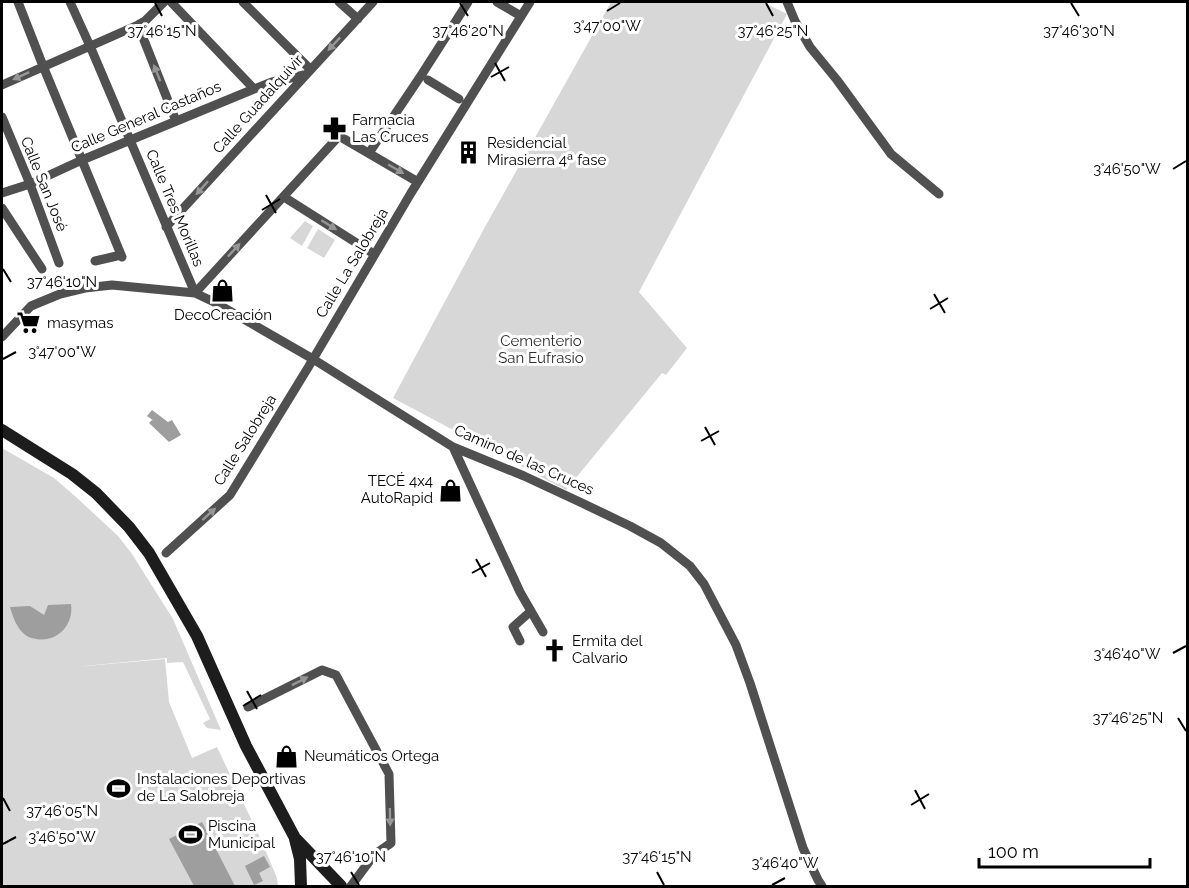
<svg xmlns="http://www.w3.org/2000/svg" width="1189" height="888" viewBox="0 0 1189 888" font-family="Raleway,sans-serif">
  <rect width="100%" height="100%" fill="#fff"/>
  <path fill="#d7d7d7" d="M611 2H763L787 14 639 292 687 348 666 375 662 373 566 490 393 398 486 225Z
    M305 221 313 226 302 246 290 238Z
    M318 229 335 240 324 258 307 248Z
    M2 448 54 478 76 497 118 536 132 554 173 619 221 730 207 728 203 723 210 719 183 662 167 663V658L74 667 165 659 169 702 192 758 217 747 261 840 277 878 278 886H2Z"/>
  <path fill="#9e9e9e" d="M152 410 168 422 172 420 181 435 169 442 149 423 152 420 154 421 147 416Z
    M71 604C74 624 58 643 36 639 31 638 27 637 23 633 16 626 13 617 10 607L30 606 44 615 48 605Z
    M202 822 235 886H194L169 839Z
    M264 856 270 867 259 873 263 881 254 885 245 866Z"/>
  <g fill="none" stroke-linecap="round" stroke-linejoin="round">
    <path stroke="#505050" stroke-width="9" d="M18 2 43 66 122 257
      M70 2 90 46 195 293 339 136 418 182
      M171 2 254 89
      M243 2 310 69
      M339 2 358 19
      M497 2 521 16
      M787 2 795 21 810 47 837 80 891 154 939 194
      M138 25 176 121
      M428 80 459 99
      M2 85 138 25 145 21 164 2
      M2 117 30 184 59 263
      M369 153 422 74 468 2
      M2 193 30 184 82 160 254 89 272 82 304 75
      M284 197 374 254
      M2 208 42 269
      M166 227 373 2
      M95 261 121 255
      M2 337 31 306 60 294 85 288 112 285 195 293 214 302 313 359 453 447 524 476 582 503 630 526 661 543 690 566 704 584 736 645 750 683 803 848 818 880 822 886
      M453 447 520 592 543 632
      M166 553 230 495 309 366 411 193 530 2
      M520 641 513 627 531 611
      M248 707 322 670 336 675 389 774 391 843 374 855 351 886"/>
    <path stroke="#1d1d1d" stroke-width="12" d="M2 430 72 474 96 493 129 527 149 553 197 636 246 746 295 838 341 886
      M295 839 300 859 301 886"/>
  </g>
  <defs><path id="oneway-solid" d="M-6-.8H1V-3.2L6.5 0L1 3.2V.8H-6Z" transform="scale(1.5)"/></defs>
  <g fill="#969696">
    <use href="#oneway-solid" transform="translate(334 44) rotate(133)"/>
    <use href="#oneway-solid" transform="translate(157 73) rotate(-112)"/>
    <use href="#oneway-solid" transform="translate(21 76) rotate(155)"/>
    <use href="#oneway-solid" transform="translate(396 169) rotate(30)"/>
    <use href="#oneway-solid" transform="translate(202 188) rotate(132)"/>
    <use href="#oneway-solid" transform="translate(329 225) rotate(32)"/>
    <use href="#oneway-solid" transform="translate(234 250) rotate(-47)"/>
    <use href="#oneway-solid" transform="translate(209 514) rotate(-42)"/>
    <use href="#oneway-solid" transform="translate(300 681) rotate(-27)"/>
    <use href="#oneway-solid" transform="translate(390 817) rotate(89)"/>
  </g>
  <path fill="none" stroke="#000" stroke-width="2" d="M155 3 162 16M460 3 468 16M766 3 773 16M1071 3 1079 16M607 11 620 3M495 63 505 81M491 77 509 67M1173 169 1186 161M266 195 276 213M262 210 280 199M3 269 11 282M934 294 945 313M930 309 948 298M3 359 16 352M705 427 715 445M701 441 719 431M476 559 486 577M472 573 490 563M1173 653 1186 646M247 691 257 709M243 706 261 695M1178 718 1186 731M915 790 925 809M3 798 10 811M911 805 929 794M3 844 16 837M351 872 359 885M657 872 664 885M772 885 785 878"/>
  <defs>
    <symbol id="pharmacy-bare" viewBox="-9 -9 18 18"><path d="M-2-6h4v4h4v4h-4v4h-4v-4h-4v-4h4Z" fill="#000" stroke="#fff" stroke-width="2.5" paint-order="stroke"/></symbol>
    <symbol id="building-bare" viewBox="-9 -9 18 18"><path d="M-4-6H4V6H1V3H-1V6H-4ZM-2.5-4.3h1.7v1.8h-1.7ZM.8-4.3h1.7v1.8H.8ZM-2.5-1h1.7V.8h-1.7ZM.8-1h1.7V.8H.8Z" fill="#000" stroke="#fff" stroke-width="2.5" paint-order="stroke"/></symbol>
    <symbol id="shop-bare" viewBox="-9 -9 18 18"><path d="M-5-2.5h2.3a2.7 3.5 0 0 1 5.4 0H5L5.5 6h-11ZM-1.5-2.5h3a1.5 2.3 0 0 0-3 0Z" fill="#000" stroke="#fff" stroke-width="2.5" paint-order="stroke"/></symbol>
    <symbol id="supermarket-bare" viewBox="-9 -9 18 18"><path d="M-6-5.5h2.5l.6 2H6L4.5 2H-2.5L-4.4-4H-6ZM-1.5 3.2a1.3 1.3 0 1 0 .1 0ZM3 3.2a1.3 1.3 0 1 0 .1 0Z" fill="#000" stroke="#fff" stroke-width="2.5" paint-order="stroke"/></symbol>
    <symbol id="church-bare" viewBox="-9 -9 18 18"><path d="M-1.2-6h2.4v3.5h3.3v2.4h-3.3V6h-2.4V-.1h-3.3v-2.4h3.3Z" fill="#000" stroke="#fff" stroke-width="2.5" paint-order="stroke"/></symbol>
    <symbol id="stadium-bare" viewBox="-9 -9 18 18"><path d="M0-5a6.5 5 0 1 0 0 10a6.5 5 0 1 0 0-10ZM-3.5-1.8h7v3.6h-7Z" fill="#000" stroke="#fff" stroke-width="2.5" paint-order="stroke"/></symbol>
  </defs>
  <g fill-rule="evenodd">
    <use href="#pharmacy-bare" x="318" y="112" width="33" height="33"/>
    <use href="#building-bare" x="452" y="136" width="33" height="33"/>
    <use href="#shop-bare" x="206" y="274" width="33" height="33"/>
    <use href="#supermarket-bare" x="12" y="306" width="33" height="33"/>
    <use href="#shop-bare" x="434" y="474" width="33" height="33"/>
    <use href="#church-bare" x="538" y="634" width="33" height="33"/>
    <use href="#shop-bare" x="270" y="740" width="33" height="33"/>
    <use href="#stadium-bare" x="102" y="772" width="33" height="33"/>
    <use href="#stadium-bare" x="174" y="818" width="33" height="33"/>
  </g>
  <g text-anchor="middle" stroke-width="6" stroke-linejoin="round" paint-order="stroke">
    <g font-size="15" fill="#000" stroke="#fff">
      <text transform="translate(258 104) rotate(-48)" y="5">Calle Guadalquivir</text>
      <text transform="translate(146 117) rotate(-23)" y="5">Calle General Castaños</text>
      <text transform="translate(44 184) rotate(68)" y="5">Calle San José</text>
      <text transform="translate(175 208) rotate(67)" y="5">Calle Tres Morillas</text>
      <text transform="translate(352 263) rotate(-59)" y="5">Calle La Salobreja</text>
      <text transform="translate(245 440) rotate(-58)" y="5">Calle Salobreja</text>
      <text transform="translate(524 460) rotate(24)" y="5">Camino de las Cruces</text>
    </g>
    <g font-size="15" fill="#000" stroke="#fff" text-anchor="start">
      <text x="352" y="125">Farmacia<tspan x="352" dy="17">Las Cruces</tspan></text>
      <text x="487" y="148">Residencial<tspan x="487" dy="17">Mirasierra 4ª fase</tspan></text>
      <text x="223" y="320" text-anchor="middle">DecoCreación</text>
      <text x="47" y="328">masymas</text>
      <text x="433" y="486" text-anchor="end">TECÉ 4x4<tspan x="433" dy="17">AutoRapid</tspan></text>
      <text x="572" y="646">Ermita del<tspan x="572" dy="17">Calvario</tspan></text>
      <text x="304" y="761">Neumáticos Ortega</text>
      <text x="137" y="784">Instalaciones Deportivas<tspan x="137" dy="17">de La Salobreja</tspan></text>
      <text x="208" y="831">Piscina<tspan x="208" dy="17">Municipal</tspan></text>
    </g>
    <g font-size="15" fill="#2e2e2e" stroke="#fff">
      <text x="541" y="346">Cementerio<tspan x="541" dy="17">San Eufrasio</tspan></text>
    </g>
  </g>
  <g font-size="15" text-anchor="middle" fill="#000" stroke="#fff" stroke-width="6" stroke-linejoin="round" paint-order="stroke">
    <text x="607" y="31">3°47'00"W</text>
    <text x="162" y="36">37°46'15"N</text>
    <text x="468" y="36">37°46'20"N</text>
    <text x="773" y="36">37°46'25"N</text>
    <text x="1079" y="36">37°46'30"N</text>
    <text x="1127" y="174">3°46'50"W</text>
    <text x="62" y="287">37°46'10"N</text>
    <text x="62" y="357">3°47'00"W</text>
    <text x="1127" y="659">3°46'40"W</text>
    <text x="1128" y="723">37°46'25"N</text>
    <text x="62" y="816">37°46'05"N</text>
    <text x="62" y="842">3°46'50"W</text>
    <text x="351" y="862">37°46'10"N</text>
    <text x="657" y="862">37°46'15"N</text>
    <text x="785" y="868">3°46'40"W</text>
  </g>
  <rect width="1189" height="888" fill="none" stroke="#000000" stroke-width="6"/>
  <path d="M979 858v9h171v-9" fill="none" stroke="#000000" stroke-width="3"/>
  <text x="988" y="858" font-size="18" fill="#000000" stroke="#ffffff" stroke-width="4.5" paint-order="stroke">100 m</text>
</svg>
